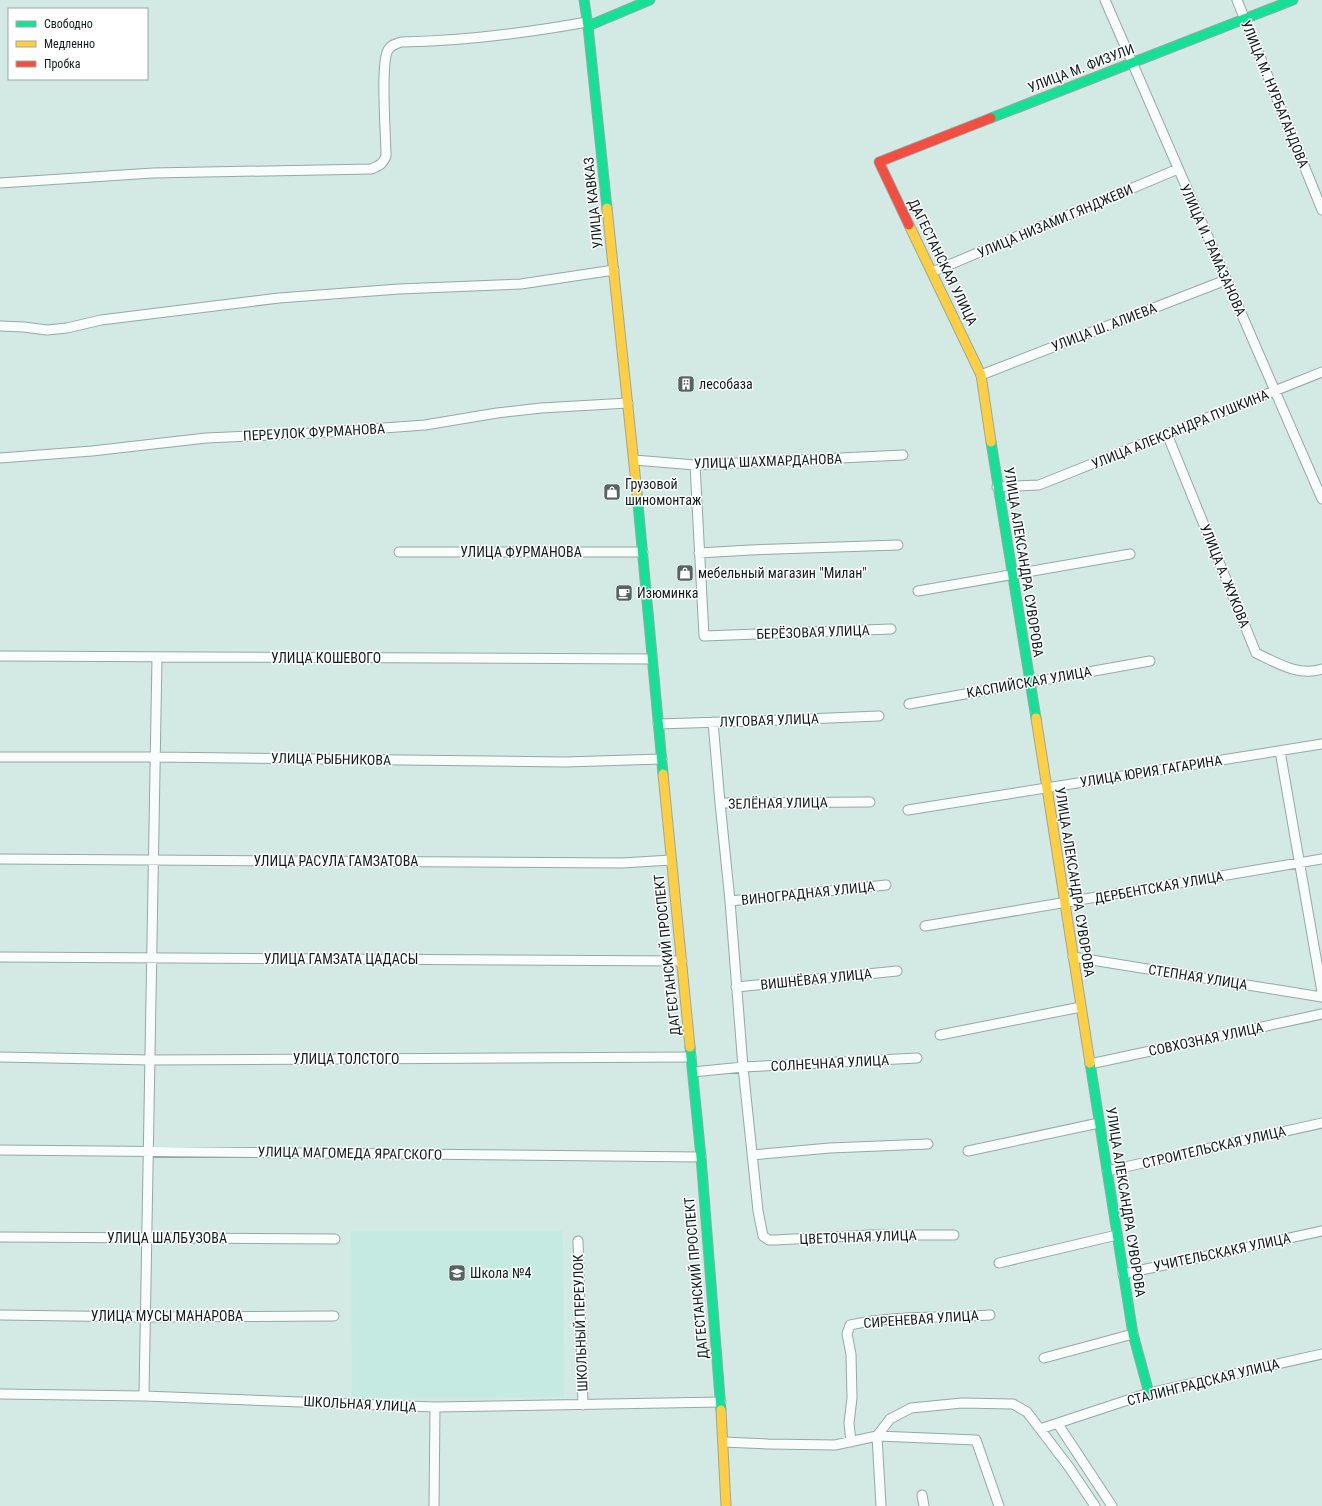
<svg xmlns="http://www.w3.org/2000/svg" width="1322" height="1506" viewBox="0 0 1322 1506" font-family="'Roboto Condensed',sans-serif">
  <rect width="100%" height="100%" fill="#d3e9e4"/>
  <path fill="#c5eae2" d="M351 1231H563L564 1397 352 1398Z"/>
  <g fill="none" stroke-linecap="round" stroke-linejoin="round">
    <defs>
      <path id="street" d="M1105 0 1322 499
        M1237 0 1322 210
        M0 183 153 173 371 169C379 166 383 164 386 156 386 135 380 64 388 50 391 45 395 44 401 42 464 41 526 33 587 22
        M932 272 1178 169
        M0 326 24 327 47 330 67 328 101 320 279 298 399 289 521 284 614 270
        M981 375 1226 280
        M1167 434 1256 653C1277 663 1299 677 1322 669
        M0 458 92 451 206 438 315 433 425 425 497 413 541 408 628 403
        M634 460 695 465 903 455
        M695 465 704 636 891 629
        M997 487 1039 485 1322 372
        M399 552H643
        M699 553 750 550 898 545
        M918 591 1130 554
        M0 656 652 659
        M909 704 1150 661
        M713 722 720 803 870 802
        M658 724 755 721 879 716
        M1280 751 1322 992
        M0 757H156L565 762 662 759
        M720 803 730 901 743 1067 758 1211 763 1236 769 1240H775L871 1235H954
        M908 810 1322 744
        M0 859 622 863 671 860
        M730 901 886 885
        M925 926 1322 859
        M0 957 682 961
        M1073 957 1322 997
        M736 987 897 971
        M940 1035 1081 1007
        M0 1057 150 1060 691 1057
        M1090 1064 1322 1014
        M693 1072 743 1067 917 1058
        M0 1150 701 1157
        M968 1151 1099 1123
        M752 1155 830 1148 928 1144
        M1107 1171 1322 1123
        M0 1237 335 1239
        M578 1241 583 1405
        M999 1263 1117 1235
        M1123 1274 1322 1231
        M0 1315 145 1317 334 1316
        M1044 1358 1133 1334
        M0 1394 144 1396 435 1407 721 1402
        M144 1396 157 657
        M1058 1424 1112 1506
        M1040 1429 1149 1393 1322 1354
        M877 1436 890 1419 911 1408 962 1403 1013 1404 1027 1412 1069 1467 1095 1506
        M877 1436 881 1506
        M723 1442 768 1444 835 1445 877 1436 976 1440 999 1506
        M851 1442 849 1423 852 1398 851 1354 847 1334 850 1325C896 1315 943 1318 990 1315
        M922 1495 924 1506
        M434 1506 435 1407"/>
      <path id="fast" d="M584 0 588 26 607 208
        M588 26 650 0
        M991 118 1293 0
        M991 442 1036 718
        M637 493 663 774
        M690 1047 701 1157 721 1410
        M1090 1063 1133 1334 1149 1393"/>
      <path id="slow" d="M607 208 637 493
        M909 225 981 375 991 442
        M1036 718 1090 1063
        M663 774 690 1047
        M721 1410 726 1506"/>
      <path id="jam" d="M909 225 879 162 991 118"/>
    </defs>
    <use href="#street" stroke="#97a8a4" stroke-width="11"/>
    <use href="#fast" stroke="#97a8a4" stroke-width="11"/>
    <use href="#slow" stroke="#97a8a4" stroke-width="11"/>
    <use href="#jam" stroke="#97a8a4" stroke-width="11"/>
    <use href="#street" stroke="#f8fcfb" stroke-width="9"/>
    <use href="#fast" stroke="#16e098" stroke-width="9"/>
    <use href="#slow" stroke="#ffcf43" stroke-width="9"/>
    <use href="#jam" stroke="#f24e42" stroke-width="9"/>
  </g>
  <defs>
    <symbol id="building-square" viewBox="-11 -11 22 22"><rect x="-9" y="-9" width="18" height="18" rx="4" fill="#546561" stroke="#fff"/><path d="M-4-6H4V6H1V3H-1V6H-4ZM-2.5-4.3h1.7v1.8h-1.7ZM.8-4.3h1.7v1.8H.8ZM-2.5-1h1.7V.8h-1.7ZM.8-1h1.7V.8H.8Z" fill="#fff"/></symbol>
    <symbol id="shop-square" viewBox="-11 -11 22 22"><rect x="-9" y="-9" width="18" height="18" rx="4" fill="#546561" stroke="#fff"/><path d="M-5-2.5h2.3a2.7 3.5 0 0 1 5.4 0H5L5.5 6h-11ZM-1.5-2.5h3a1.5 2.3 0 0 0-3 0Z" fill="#fff"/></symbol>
    <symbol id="cafe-square" viewBox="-11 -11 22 22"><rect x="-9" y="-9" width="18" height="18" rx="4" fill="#546561" stroke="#fff"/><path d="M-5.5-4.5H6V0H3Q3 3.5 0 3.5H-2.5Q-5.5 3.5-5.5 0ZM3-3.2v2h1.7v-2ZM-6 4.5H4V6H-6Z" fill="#fff"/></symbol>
    <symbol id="school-square" viewBox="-11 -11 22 22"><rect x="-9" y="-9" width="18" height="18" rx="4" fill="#546561" stroke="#fff"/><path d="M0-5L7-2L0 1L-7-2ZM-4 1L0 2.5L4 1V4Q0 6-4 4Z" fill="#fff"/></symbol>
  </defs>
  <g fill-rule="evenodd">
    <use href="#building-square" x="676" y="374" width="20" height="20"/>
    <use href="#shop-square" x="602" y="482" width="20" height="20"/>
    <use href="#shop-square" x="675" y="563" width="20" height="20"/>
    <use href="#cafe-square" x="614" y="583" width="20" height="20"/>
    <use href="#school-square" x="447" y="1263" width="20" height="20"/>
  </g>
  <g text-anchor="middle" stroke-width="3" stroke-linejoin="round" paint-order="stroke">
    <g font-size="14" fill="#0f1e1b" stroke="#fff">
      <text transform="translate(1081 68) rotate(-21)" y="5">УЛИЦА М. ФИЗУЛИ</text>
      <text transform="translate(1275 94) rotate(68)" y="5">УЛИЦА М. НУРБАГАНДОВА</text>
      <text transform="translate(593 203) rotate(-96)" y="5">УЛИЦА КАВКАЗ</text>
      <text transform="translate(1055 221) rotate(-23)" y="5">УЛИЦА НИЗАМИ ГЯНДЖЕВИ</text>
      <text transform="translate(1213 250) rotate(66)" y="5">УЛИЦА И. РАМАЗАНОВА</text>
      <text transform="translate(943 262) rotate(64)" y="5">ДАГЕСТАНСКАЯ УЛИЦА</text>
      <text transform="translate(1104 327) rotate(-21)" y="5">УЛИЦА Ш. АЛИЕВА</text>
      <text transform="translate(1180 429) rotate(-22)" y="5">УЛИЦА АЛЕКСАНДРА ПУШКИНА</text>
      <text transform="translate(314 432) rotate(-3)" y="5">ПЕРЕУЛОК ФУРМАНОВА</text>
      <text transform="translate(768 461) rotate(-2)" y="5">УЛИЦА ШАХМАРДАНОВА</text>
      <text x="521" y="557">УЛИЦА ФУРМАНОВА</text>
      <text transform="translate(1024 562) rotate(81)" y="5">УЛИЦА АЛЕКСАНДРА СУВОРОВА</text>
      <text transform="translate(1225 576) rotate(68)" y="5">УЛИЦА А. ЖУКОВА</text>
      <text transform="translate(813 632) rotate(-2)" y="5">БЕРЁЗОВАЯ УЛИЦА</text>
      <text x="326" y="663">УЛИЦА КОШЕВОГО</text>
      <text transform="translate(1029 682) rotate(-10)" y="5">КАСПИЙСКАЯ УЛИЦА</text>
      <text transform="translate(769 720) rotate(-2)" y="5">ЛУГОВАЯ УЛИЦА</text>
      <text transform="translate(331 759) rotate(1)" y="5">УЛИЦА РЫБНИКОВА</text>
      <text transform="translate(1151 771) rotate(-9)" y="5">УЛИЦА ЮРИЯ ГАГАРИНА</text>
      <text transform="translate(778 803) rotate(-1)" y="5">ЗЕЛЁНАЯ УЛИЦА</text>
      <text x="336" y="866">УЛИЦА РАСУЛА ГАМЗАТОВА</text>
      <text transform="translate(1075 882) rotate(81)" y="5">УЛИЦА АЛЕКСАНДРА СУВОРОВА</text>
      <text transform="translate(1159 887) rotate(-10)" y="5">ДЕРБЕНТСКАЯ УЛИЦА</text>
      <text transform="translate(808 893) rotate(-6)" y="5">ВИНОГРАДНАЯ УЛИЦА</text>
      <text transform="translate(667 955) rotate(-96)" y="5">ДАГЕСТАНСКИЙ ПРОСПЕКТ</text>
      <text x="341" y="964">УЛИЦА ГАМЗАТА ЦАДАСЫ</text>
      <text transform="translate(1198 977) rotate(9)" y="5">СТЕПНАЯ УЛИЦА</text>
      <text transform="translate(816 979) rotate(-6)" y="5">ВИШНЁВАЯ УЛИЦА</text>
      <text transform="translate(1206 1039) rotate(-12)" y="5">СОВХОЗНАЯ УЛИЦА</text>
      <text x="346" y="1064">УЛИЦА ТОЛСТОГО</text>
      <text transform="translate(830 1063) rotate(-3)" y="5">СОЛНЕЧНАЯ УЛИЦА</text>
      <text transform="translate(1214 1147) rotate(-13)" y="5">СТРОИТЕЛЬСКАЯ УЛИЦА</text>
      <text transform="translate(350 1153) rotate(1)" y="5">УЛИЦА МАГОМЕДА ЯРАГСКОГО</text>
      <text transform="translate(1126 1202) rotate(81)" y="5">УЛИЦА АЛЕКСАНДРА СУВОРОВА</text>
      <text transform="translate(858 1237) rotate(-2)" y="5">ЦВЕТОЧНАЯ УЛИЦА</text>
      <text x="167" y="1243">УЛИЦА ШАЛБУЗОВА</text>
      <text transform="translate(1222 1252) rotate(-12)" y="5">УЧИТЕЛЬСКАКЯ УЛИЦА</text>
      <text transform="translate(696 1278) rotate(-95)" y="5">ДАГЕСТАНСКИЙ ПРОСПЕКТ</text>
      <text x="167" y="1321">УЛИЦА МУСЫ МАНАРОВА</text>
      <text transform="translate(921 1319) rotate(-4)" y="5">СИРЕНЕВАЯ УЛИЦА</text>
      <text transform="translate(580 1323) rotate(-92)" y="5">ШКОЛЬНЫЙ ПЕРЕУЛОК</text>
      <text transform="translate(1203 1382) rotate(-14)" y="5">СТАЛИНГРАДСКАЯ УЛИЦА</text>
      <text transform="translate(360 1404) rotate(3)" y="5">ШКОЛЬНАЯ УЛИЦА</text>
    </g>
    <g font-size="14" fill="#0f1e1b" stroke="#fff" text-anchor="start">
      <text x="699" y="389">лесобаза</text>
      <text x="625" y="489">Грузовой<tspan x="625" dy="16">шиномонтаж</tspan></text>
      <text x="698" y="578">мебельный магазин "Милан"</text>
      <text x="637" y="598">Изюминка</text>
      <text x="470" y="1278">Школа №4</text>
    </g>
  </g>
  <rect x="8" y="8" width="140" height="72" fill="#ffffff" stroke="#9fa5a4"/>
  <rect x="16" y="21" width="20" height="6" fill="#16e098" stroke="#9fa5a4"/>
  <text x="44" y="28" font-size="12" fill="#0f1e1b">Свободно</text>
  <rect x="16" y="41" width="20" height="6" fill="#ffcf43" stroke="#9fa5a4"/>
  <text x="44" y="48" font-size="12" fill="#0f1e1b">Медленно</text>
  <rect x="16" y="61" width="20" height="6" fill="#f24e42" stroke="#9fa5a4"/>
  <text x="44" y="68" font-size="12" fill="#0f1e1b">Пробка</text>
</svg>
